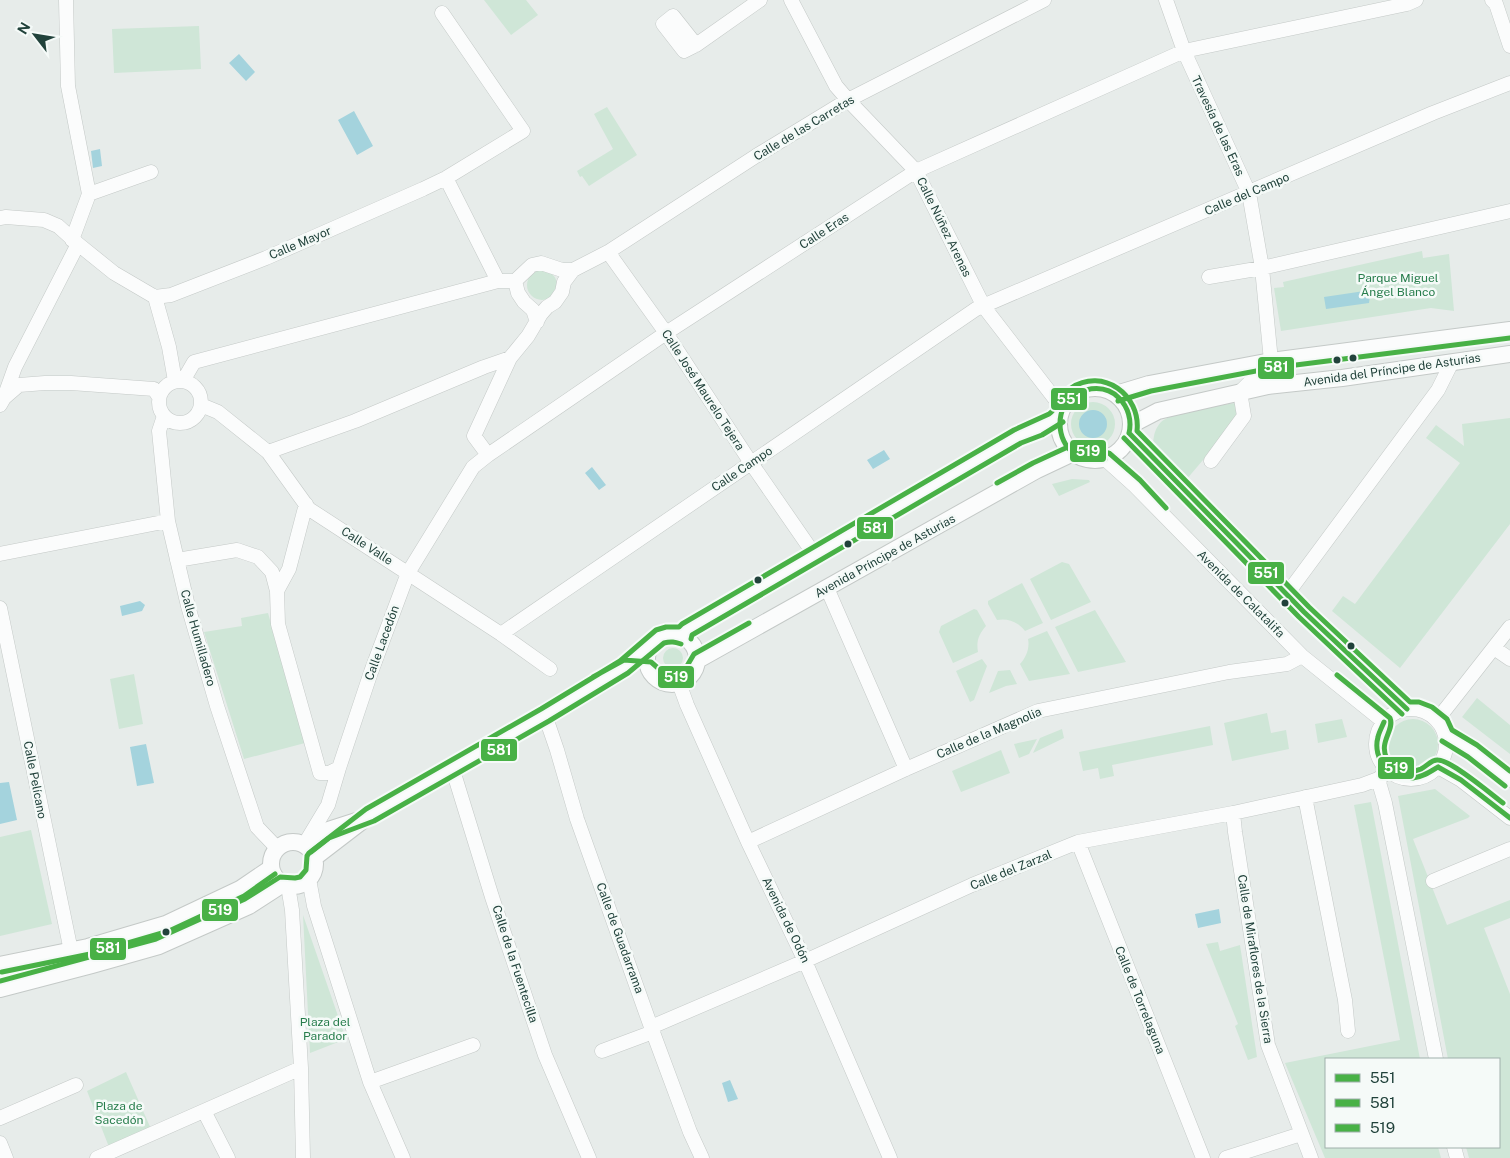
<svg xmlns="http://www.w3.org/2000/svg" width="1510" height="1158" viewBox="0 0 1510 1158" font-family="'Public Sans',sans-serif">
  <rect width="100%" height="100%" fill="#e7ecea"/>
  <path fill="#cfe6d7" d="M484 0H526L538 15 511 35Z
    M199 26 201 69 114 73 112 29Z
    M607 107 637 155 589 186 582 176 580 177 577 171 613 149 594 114Z
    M1422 251 1423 258 1449 254 1454 311 1431 308 1281 331 1274 288 1284 287 1283 282Z
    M527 285a15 15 0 1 1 30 0a15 15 0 1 1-30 0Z
    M1071 424a22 22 0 1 1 44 0a22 22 0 1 1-44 0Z
    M1235 403 1237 420 1186 480 1153 443C1154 434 1155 429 1161 422 1171 412 1219 406 1235 403Z
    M1510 418V524L1400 668 1332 611 1343 596 1355 604 1460 463 1426 438 1436 425 1464 446 1462 424Z
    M1072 479 1089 480 1090 482 1059 496 1052 484Z
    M1062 562 1069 564 1091 602 1051 620 1030 579Z
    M1022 583 1043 623 1025 631C1018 622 1008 618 997 620L988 604V601Z
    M974 609 977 610 986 626C979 634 976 641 978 652L953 663 939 632 941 626Z
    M1095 610 1126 662 1078 672 1055 627Z
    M268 613 305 743 244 759 204 632 242 626 241 618Z
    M1047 631 1070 674 1029 681 1020 664C1026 658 1030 648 1028 639Z
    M663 658a10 10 0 1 1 20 0a10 10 0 1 1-20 0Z
    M982 659 987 666 974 700 970 702 956 671Z
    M1010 670 1017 684 1006 686 989 693 998 671Z
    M134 674 143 724 119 729 110 679Z
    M1477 698 1510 725V754L1462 717Z
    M1267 713 1271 733 1286 730 1289 749 1232 761 1224 723Z
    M1342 719 1347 737 1318 743 1315 724Z
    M1388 744a25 25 0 1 1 50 0a25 25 0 1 1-50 0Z
    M1210 726 1213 745 1112 765 1114 776 1100 779 1098 768 1083 771 1079 752Z
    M1062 729 1064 738 1033 753 1040 738Z
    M1037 739 1029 754 1019 758 1014 744Z
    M1001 750 1010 773 961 792 952 771Z
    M1435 789 1470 816 1468 818 1413 839 1447 925 1510 900V918L1484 928 1510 994V1158H1469L1466 1147H1499V1059H1448L1398 796Z
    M1371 802 1420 1059H1326V1147H1438L1441 1158H1325L1285 1063 1400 1040 1354 805Z
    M31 830 52 924 0 936V837Z
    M258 886 261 891 158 941 0 979V971L156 936Z
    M303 915 346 1039 310 1053Z
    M1218 942 1220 951 1240 945 1257 1057 1248 1060 1235 1026 1238 1024 1206 944Z
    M126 1072 151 1129 109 1147 87 1091Z"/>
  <path fill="#a4d3dd" d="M239 54 255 72 246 81 229 63Z
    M354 111 373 146 357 155 338 120Z
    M100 149 102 166 93 168 91 151Z
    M1378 289V295L1370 296 1369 303 1326 309 1324 297Z
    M1079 424a14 14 0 1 1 28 0a14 14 0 1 1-28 0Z
    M884 450 890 459 873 469 867 460Z
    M592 467 606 485 599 490 585 473Z
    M140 601 145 605 142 611 122 616 120 606Z
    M146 744 154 783 137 786 130 747Z
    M9 782 17 820 0 824V783Z
    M1219 909 1221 923 1198 928 1195 914Z
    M730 1080 738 1099 728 1102 722 1083Z"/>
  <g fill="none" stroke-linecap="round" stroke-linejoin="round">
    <defs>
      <path id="minor" d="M66 0 68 86 89 194
        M791 0 836 86 848 100 916 171 984 307 1062 408
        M1166 0 1184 51 1249 193 1262 268 1271 361 1240 392 1244 416 1211 461
        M1492 0 1496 4 1510 46
        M696 45 673 16 663 24 684 51 696 45 760 0
        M446 178 498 281
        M89 194 151 172
        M0 218 6 217 44 220 58 226 78 244 15 367 4 398 0 405
        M72 240 89 194
        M78 244 114 273 155 297 171 295 266 258 423 189 446 178 523 131 442 13
        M608 252 666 333 751 463 814 554
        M1209 277 1262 268 1510 211
        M515 281 532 265 541 263 562 270H573L608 252 756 156 848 100 1044 0
        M515 281 518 293 524 302 533 310 537 322
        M155 297 169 347 175 381
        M183 381 194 362 498 281H515
        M159 402a21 21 0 1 1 42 0a21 21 0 1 1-42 0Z
        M4 398 19 385 45 383H71L154 389 159 397
        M201 405 218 412 268 452 309 509 501 634 550 669
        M164 416 159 431 168 521 188 606 217 706 257 827 277 848
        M1129 433 1304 612 1407 709
        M268 452 355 421 484 367 510 358
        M488 455 474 436 510 358 528 336 541 314 547 307 555 302 562 292 564 282 573 270
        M1105 459 1135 486 1302 656 1384 722
        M306 504 289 569 277 591 278 624 320 773H329L339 768
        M0 554 168 521
        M177 560 237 550 258 557 272 572 277 591
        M827 588 906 769
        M1287 594 1438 390 1452 362
        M0 608 71 951
        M501 634 976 309 1433 113 1510 83
        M1494 648 1510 659
        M679 683 687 705 748 842 805 961 890 1158
        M1376 744a35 35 0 1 1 70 0a35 35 0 1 1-70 0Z
        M545 715 557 750 577 819 651 1027 690 1132 702 1158
        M1437 720 1510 627
        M1446 735 1472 751 1510 780
        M452 767 492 897 545 1055 589 1158
        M1438 767 1461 780 1510 818
        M1378 779 1385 803 1436 1059
        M1305 797 1345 1000 1348 1031
        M1233 813 1235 832 1268 1045 1311 1158
        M748 842 906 769 1038 711 1229 672 1287 664 1302 656
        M1078 842 1203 1158
        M304 845 328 805 339 768 371 672 408 573 473 467 488 455 666 333 916 171 1184 51 1407 4 1416 0
        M309 879 314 906 370 1082 403 1158
        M1433 881 1510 849
        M288 886 292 910 301 1068 303 1158
        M651 1027 805 961 972 885 1078 842 1233 813 1362 785 1378 779 1388 772
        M602 1051 653 1032
        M370 1082 473 1045
        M204 1111 228 1158
        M0 1118 76 1085
        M0 1143 6 1158
        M1454 1147 1457 1158
        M97 1158 301 1068
        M1226 1158 1301 1134"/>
      <path id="tertiary" d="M1059 424a36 36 0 1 1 72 0a36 36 0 1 1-72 0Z
        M1116 394 1149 384 1271 361 1510 330
        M1131 425 1158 411 1268 386 1342 378 1510 354
        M647 659a25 25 0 1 1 50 0a25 25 0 1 1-50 0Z
        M684 637 686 630 1018 436 1039 428 1059 416
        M698 660 1037 470 1073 453
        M271 864a22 22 0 1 1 44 0a22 22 0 1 1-44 0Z
        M306 846 325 831 356 821
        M314 858 370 815 452 767 545 715 624 667 654 643
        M0 965 88 947 166 924 240 889 271 868
        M0 989 92 965 159 946 249 906 283 884"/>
    </defs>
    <use href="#minor" stroke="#c4c9c7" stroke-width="15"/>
    <use href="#tertiary" stroke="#c4c9c7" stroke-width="18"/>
    <use href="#minor" stroke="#fbfcfc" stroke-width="14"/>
    <use href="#tertiary" stroke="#fbfcfc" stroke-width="16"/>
    <defs>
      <path id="bus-1" d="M1129 433 1304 612 1407 709
        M1105 459C1094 459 1085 460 1075 454 1055 441 1055 406 1075 394 1078 392 1083 391 1086 390 1098 387 1110 389 1119 398 1128 407 1132 420 1129 433
        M1384 722C1382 727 1379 732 1378 737 1372 758 1390 782 1413 778 1423 777 1430 772 1438 767
        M1438 767 1461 780 1510 818"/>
      <path id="bus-2" d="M1118 401 1151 391 1272 368 1510 338
        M1124 438 1299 617 1402 714
        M691 639 692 635 1021 443 1042 435 1063 422
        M1442 741 1468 757 1505 786
        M311 852 329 838 374 821 549 721 628 673 664 643C671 641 675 642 681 644
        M2 972 90 954 169 931 244 896 275 874"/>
      <path id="bus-3" d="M997 483 1033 463 1070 446C1077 445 1082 450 1089 451 1096 453 1103 451 1109 453L1140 480 1166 508
        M1337 675 1390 718C1395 730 1378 742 1387 759 1394 771 1410 774 1421 769 1427 766 1432 759 1438 760 1451 760 1491 794 1503 803
        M593 677 624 660 651 662 666 675 676 677 684 671 694 654 749 623
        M0 981 156 939 245 899 280 877 295 878 300 877 306 870 307 856 309 853 366 809 541 709 620 661 656 630 666 627H679L682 624 1014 430 1049 414C1058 408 1060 395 1071 388 1103 367 1141 395 1137 431L1309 607 1410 702H1419L1432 707 1447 719 1452 730 1477 745 1510 771"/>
    </defs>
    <use href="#bus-1" stroke="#f5faf8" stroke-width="9"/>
    <use href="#bus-2" stroke="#f5faf8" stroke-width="9"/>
    <use href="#bus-3" stroke="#f5faf8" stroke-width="9"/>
    <use href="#bus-1" stroke="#48b146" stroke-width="5"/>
    <use href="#bus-2" stroke="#48b146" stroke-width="5"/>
    <use href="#bus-3" stroke="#48b146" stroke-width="5"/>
  </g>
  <g fill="#21423b" stroke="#f5faf8" stroke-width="2">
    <circle cx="1353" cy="358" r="4.5"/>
    <circle cx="1337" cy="360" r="4.5"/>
    <circle cx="848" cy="544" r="4.5"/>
    <circle cx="758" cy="580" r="4.5"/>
    <circle cx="1285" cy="603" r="4.5"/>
    <circle cx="1351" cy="646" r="4.5"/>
    <circle cx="166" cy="932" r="4.5"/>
  </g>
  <g text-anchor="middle" stroke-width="5" stroke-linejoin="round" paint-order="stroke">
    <g font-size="12" fill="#21423b" stroke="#f5faf8">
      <text transform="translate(1218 126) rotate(65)" y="4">Travesía de las Eras</text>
      <text transform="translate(804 128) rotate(-31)" y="4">Calle de las Carretas</text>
      <text transform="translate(1247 194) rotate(-23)" y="4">Calle del Campo</text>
      <text transform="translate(944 227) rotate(64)" y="4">Calle Núñez Arenas</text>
      <text transform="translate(824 231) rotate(-33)" y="4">Calle Eras</text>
      <text transform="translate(300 243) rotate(-23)" y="4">Calle Mayor</text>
      <text transform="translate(1392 370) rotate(-8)" y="4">Avenida del Príncipe de Asturias</text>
      <text transform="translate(703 390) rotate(57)" y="4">Calle José Maurelo Tejera</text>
      <text transform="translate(742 469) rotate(-34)" y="4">Calle Campo</text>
      <text transform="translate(367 546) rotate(33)" y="4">Calle Valle</text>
      <text transform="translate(885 556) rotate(-29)" y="4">Avenida Príncipe de Asturias</text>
      <text transform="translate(1241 594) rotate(45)" y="4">Avenida de Calatalifa</text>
      <text transform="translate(198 638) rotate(74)" y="4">Calle Humilladero</text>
      <text transform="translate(382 643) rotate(-70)" y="4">Calle Lacedón</text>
      <text transform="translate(989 733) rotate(-23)" y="4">Calle de la Magnolia</text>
      <text transform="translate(35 780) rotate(79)" y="4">Calle Pelícano</text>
      <text transform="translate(1011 870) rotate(-22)" y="4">Calle del Zarzal</text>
      <text transform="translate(786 920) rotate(64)" y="4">Avenida de Odón</text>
      <text transform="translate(620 938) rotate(70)" y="4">Calle de Guadarrama</text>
      <text transform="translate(1255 959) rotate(81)" y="4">Calle de Miraflores de la Sierra</text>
      <text transform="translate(515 964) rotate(72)" y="4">Calle de la Fuentecilla</text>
      <text transform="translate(1140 1000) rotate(68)" y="4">Calle de Torrelaguna</text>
    </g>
    <g font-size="12" fill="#277d4c" stroke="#f5faf8">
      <text x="1398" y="282">Parque Miguel<tspan x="1398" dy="14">Ángel Blanco</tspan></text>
      <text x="325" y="1026">Plaza del<tspan x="325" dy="14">Parador</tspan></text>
      <text x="119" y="1110">Plaza de<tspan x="119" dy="14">Sacedón</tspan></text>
    </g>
  </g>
  <g stroke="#f5faf8" stroke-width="2">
    <rect x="1257" y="356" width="38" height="24" rx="5" fill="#48b146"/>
    <rect x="1050" y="387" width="38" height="24" rx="5" fill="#48b146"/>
    <rect x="1069" y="439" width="38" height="24" rx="5" fill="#48b146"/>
    <rect x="856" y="516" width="38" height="24" rx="5" fill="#48b146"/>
    <rect x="1247" y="561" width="38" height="24" rx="5" fill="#48b146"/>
    <rect x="657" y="665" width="38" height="24" rx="5" fill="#48b146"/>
    <rect x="480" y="738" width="38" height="24" rx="5" fill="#48b146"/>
    <rect x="1377" y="756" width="38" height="24" rx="5" fill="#48b146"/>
    <rect x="201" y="898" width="38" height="24" rx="5" fill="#48b146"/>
    <rect x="89" y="937" width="38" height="24" rx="5" fill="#48b146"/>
  </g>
  <g font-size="14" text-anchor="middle" font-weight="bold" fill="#fff">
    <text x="1276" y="372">581</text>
    <text x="1069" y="404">551</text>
    <text x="1088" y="456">519</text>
    <text x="875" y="533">581</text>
    <text x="1266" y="578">551</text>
    <text x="676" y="682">519</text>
    <text x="499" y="755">581</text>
    <text x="1396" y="773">519</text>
    <text x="220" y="915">519</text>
    <text x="108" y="953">581</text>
  </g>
  <rect x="1325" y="1058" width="175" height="90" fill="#f5faf8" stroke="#a0b0ac"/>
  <rect x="1335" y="1074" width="25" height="8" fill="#48b146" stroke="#a0b0ac"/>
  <text x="1370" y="1083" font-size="15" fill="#21423b">551</text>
  <rect x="1335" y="1099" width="25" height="8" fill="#48b146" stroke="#a0b0ac"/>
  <text x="1370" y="1108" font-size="15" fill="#21423b">581</text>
  <rect x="1335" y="1124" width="25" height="8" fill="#48b146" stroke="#a0b0ac"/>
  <text x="1370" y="1133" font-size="15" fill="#21423b">519</text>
  <g transform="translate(35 35) rotate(301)" stroke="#f5faf8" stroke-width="4" paint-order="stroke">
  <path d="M0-4L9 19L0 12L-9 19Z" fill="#21423b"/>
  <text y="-8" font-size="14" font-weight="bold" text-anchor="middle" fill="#21423b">N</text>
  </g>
</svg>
